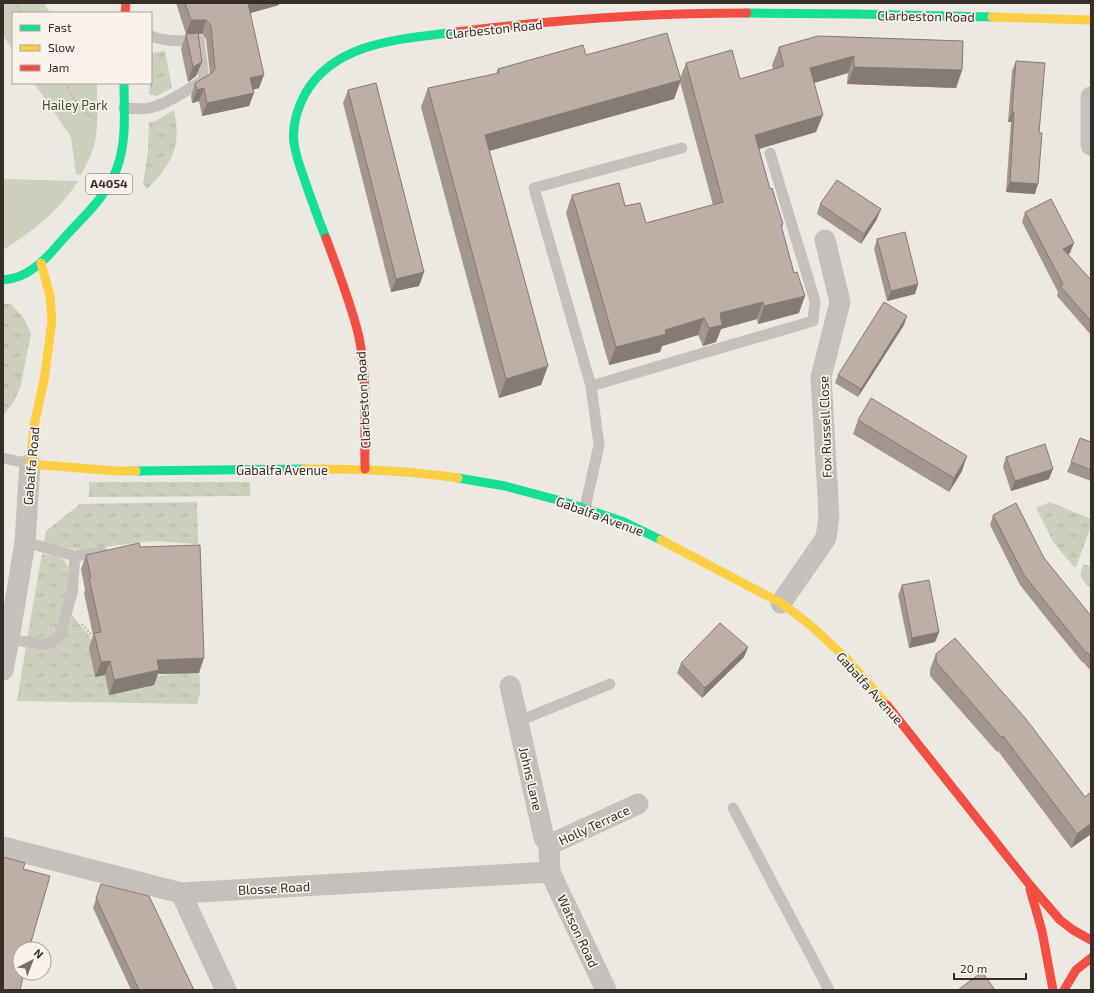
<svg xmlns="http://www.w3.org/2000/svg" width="1094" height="993" viewBox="0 0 1094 993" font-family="'Exo 2',sans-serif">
  <defs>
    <pattern id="grass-tufts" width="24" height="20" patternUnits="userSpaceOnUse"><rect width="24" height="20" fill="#ccd0bd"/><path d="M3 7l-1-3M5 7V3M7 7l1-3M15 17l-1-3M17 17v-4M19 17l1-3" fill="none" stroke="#b0b3a2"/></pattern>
  </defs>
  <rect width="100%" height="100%" fill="#ece8e2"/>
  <path fill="url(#grass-tufts)" d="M165 51 172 88 156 96 149 94 150 83H151V53Z
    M174 110C182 146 172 164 147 189L143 184 148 151 149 122 156 121Z
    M3 304H11L23 317 31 334 20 388 13 403 3 416Z
    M89 482H250V496L89 497Z
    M197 502 198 544 153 541 112 546 87 551 68 548 44 542 46 531 80 504Z
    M1050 502 1091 519V526L1076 567 1073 566 1054 543 1036 508Z
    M42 554 57 556 64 560 68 567V596L58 630 49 639H27Z
    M198 559 200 693 197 704 17 701 26 646 46 647 70 613 96 644 105 675 153 678 168 674Z
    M1084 564 1091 567V589C1082 579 1077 577 1084 564Z"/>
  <path fill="#ccd0bd" d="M3 3H44L50 13H13V50L3 35Z
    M34 83H97C97 103 99 127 94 146 91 156 86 165 81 175L76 174 71 137Z
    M3 179 78 181C59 211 32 232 3 250Z"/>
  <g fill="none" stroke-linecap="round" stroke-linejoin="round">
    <path stroke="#beb9b3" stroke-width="2.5" stroke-dasharray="2 2" stroke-linecap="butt" d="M16 3 21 13
      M65 83C75 100 78 110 96 119
      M82 624 94 638"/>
    <path stroke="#c5c0bb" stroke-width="11" d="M124 108C132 108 141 110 149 108 165 106 189 88 204 80L199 40C183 41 166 42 151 36
      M591 386 813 321 815 301 770 153
      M3 458 30 464
      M585 508 599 445 591 386 534 188 682 148
      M25 542 75 556 102 552
      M9 639 40 644 49 643 60 636 72 593 75 556
      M519 721 610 684
      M733 808 829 990"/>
    <path stroke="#c5c0bb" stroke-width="21" d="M1091 97V145
      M781 603 826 538 829 515 821 377 840 302 825 240
      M3 670 9 639 25 542 30 464
      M510 686 544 838 549 845 550 872 606 990
      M549 845 638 804
      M3 847 181 893 550 872
      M181 893 226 990"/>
    <path stroke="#16e098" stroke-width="9" d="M747 13 857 14 992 17
      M326 238C319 221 313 204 307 187 302 172 296 158 294 143 292 126 297 109 305 94 335 41 403 39 456 32
      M3 280C14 279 25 275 34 268 46 260 54 249 64 238 84 216 107 196 117 168 127 141 124 111 124 83
      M136 471 304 469
      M458 478 505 486 565 502 624 522 661 540"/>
    <path stroke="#ffcf43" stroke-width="9" d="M992 17 1091 20
      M41 263 50 296 52 321 44 380 34 426 30 464 116 471H136
      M304 469C355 469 407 470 458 478
      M661 540 781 603 809 624 846 658 887 705"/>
    <path stroke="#f24e42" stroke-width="9" d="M125 13 126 3
      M456 32C552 20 650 13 747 13
      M326 238C338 271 351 303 359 337 368 380 364 426 365 469
      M887 705 1029 884 1060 920 1073 930 1091 940
      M1030 889 1042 931 1053 990
      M1064 990 1076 970 1091 958"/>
  </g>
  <path fill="#a3968e" d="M176 3H279V5L250 13 259 88 253 90 249 106 202 116 199 101 192 103 191 96 195 83 210 74 206 39 202 34H198L202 62 196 76 188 82 181 49 186 34H192H186Z
    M779 47 962 70 956 88 847 84 848 73 814 83 816 132 759 149 770 189 783 224 782 228 799 313 758 324 757 319 721 329 716 342 703 346 698 335 662 346 660 352 609 365 566 213 572 195 625 206 646 223 713 205 680 82 674 99 489 151 541 385 499 398 421 107 428 88 496 74 498 69 586 55 680 78 686 63 740 79 773 69 772 65Z
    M1016 61 1039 133 1035 194 1006 192 1011 122H1008L1012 71Z
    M348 90 424 272 419 286 391 292 343 103Z
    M820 204 877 219 861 244 817 214Z
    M1025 212 1070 253 1068 254 1091 280V335L1057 296 1058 292 1022 222Z
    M877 239 918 284 915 294 887 301 874 249Z
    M904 325 858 397 835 383 838 375Z
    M858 420 962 471 949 492 853 434Z
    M1091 442V481L1067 472 1071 462Z
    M1006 457 1049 479 1011 491 1003 467Z
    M993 515 1044 558 1091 616V671L1083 662V663L1055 629 1020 585 990 525Z
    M140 547 199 673 158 674 154 685 109 695 105 675 95 677 89 648 93 635 84 593 85 590 81 569 86 555Z
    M902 585 939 632 935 642 909 648 898 595Z
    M748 647 744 657 702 698 677 673 681 663Z
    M936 654 1091 834 1071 848 998 751 997 752 930 676V669Z
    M101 884 194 990H131L93 908Z"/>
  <path fill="#857a74" d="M247 3H279V5L243 15Z
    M191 20H206L202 34H186Z
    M854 56 848 73 803 86 810 68Z
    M202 62 196 76 188 82 193 67Z
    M854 67 962 70 956 88 847 84Z
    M264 75 259 88 245 91 250 78Z
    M681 80 674 99 478 154 485 135Z
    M204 88 199 101 192 103 197 90Z
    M254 93 249 106 202 116 207 103Z
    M1012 112H1014L1011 122H1008Z
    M823 115 816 132 749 152 755 135Z
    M1010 182 1038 184 1035 194 1006 192Z
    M881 209 877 219 861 244 864 234Z
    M1074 243 1070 253 1060 259 1063 249Z
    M424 272 419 286 391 292 396 279Z
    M918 284 915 294 887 301 891 291Z
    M805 296 799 313 758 324 764 306Z
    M763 302 757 319 721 329 716 342 703 346 709 328 720 313Z
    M907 316 904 325 858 397 861 389Z
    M704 318 698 335 662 346 660 352 609 365 616 347 665 330Z
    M548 366 541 385 499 398 506 379Z
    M967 456 962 471 949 492 954 478Z
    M1053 469 1049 479 1011 491 1015 481Z
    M939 632 935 642 909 648 912 638Z
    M748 647 744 657 702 698 705 688Z
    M204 658 199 673 158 674 154 685 109 695 114 680 157 660Z
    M110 661 105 675 95 677 101 662Z
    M1091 823V834L1071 848 1077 834Z"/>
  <path fill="#beaea5" stroke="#857a74" d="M185 3H248L264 75 250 78 254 93 207 103 204 88 197 90 195 83 212 73 215 69 211 26 206 20H191Z
    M198 33 202 62 193 67 186 34Z
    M667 33 681 80 485 135 548 366 506 379 428 88 499 73 498 69 583 45 586 55Z
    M818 36 963 41 962 70 854 67V56L810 68 823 115 755 135 770 189 772 188 783 224 781 225 794 273 797 272 805 296 764 306 763 302 720 313 722 325 709 328 704 318 665 330 666 334 616 347 572 195 619 183 625 206 640 203 646 223 723 202 686 63 732 50 740 79 784 66 779 47Z
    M1016 61 1045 63 1039 133H1042L1038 184 1010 182 1014 112H1012Z
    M376 83 424 272 396 279 348 90Z
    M837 180 881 209 864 234 820 204Z
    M1051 199 1074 243 1063 249 1091 280V321L1060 286 1063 284 1025 212Z
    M905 232 918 284 891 291 877 239Z
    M884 302 907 316 861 389 838 375Z
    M871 398 967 456 954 478 858 420Z
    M1080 438 1091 442V470L1071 462Z
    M1045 444 1053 469 1015 481 1006 457Z
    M1016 503 1044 558 1091 616V657L1087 652 1086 653 1059 619 1024 575 993 515Z
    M139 543 140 547 200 545 204 658 157 660 159 670 114 680 110 661 101 662 94 633 101 632 89 578H91L86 555Z
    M929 580 939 632 912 638 902 585Z
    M720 623 748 647 705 688 681 663Z
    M955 638 1026 719 1085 797 1091 792V823L1077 834 1003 736 1002 738 936 662V654Z
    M3 857 25 863 23 869 50 876 29 949H20V973H24L20 990H3Z
    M101 884 149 896 194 990H139L96 898Z
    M982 972 995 990H958Z"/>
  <g text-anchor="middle" stroke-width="3.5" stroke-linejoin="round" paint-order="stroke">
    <rect fill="#f8f2ea" stroke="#706963" stroke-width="1" x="86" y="174" width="46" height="20" rx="3"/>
    <g font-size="12" font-weight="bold" fill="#352e29">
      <text x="109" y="188">A4054</text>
    </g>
    <g font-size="13" fill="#352e29" stroke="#f8f2ea">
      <text transform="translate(926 16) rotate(1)" y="5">Clarbeston Road</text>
      <text transform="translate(494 29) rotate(-6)" y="5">Clarbeston Road</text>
      <text transform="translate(363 400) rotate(-93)" y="5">Clarbeston Road</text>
      <text transform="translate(825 427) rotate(-92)" y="5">Fox Russell Close</text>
      <text transform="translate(31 466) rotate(-85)" y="5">Gabalfa Road</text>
      <text x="282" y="475">Gabalfa Avenue</text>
      <text transform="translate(600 516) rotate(20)" y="5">Gabalfa Avenue</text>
      <text transform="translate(870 688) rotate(48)" y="5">Gabalfa Avenue</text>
      <text transform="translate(531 779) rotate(77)" y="5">Johns Lane</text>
      <text transform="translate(594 825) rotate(-25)" y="5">Holly Terrace</text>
      <text transform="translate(274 888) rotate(-3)" y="5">Blosse Road</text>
      <text transform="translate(578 931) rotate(65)" y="5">Watson Road</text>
    </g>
    <g font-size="13" fill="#425130" stroke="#f8f2ea">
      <text x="75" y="110">Hailey Park</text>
    </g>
  </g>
  <rect width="1094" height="993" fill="none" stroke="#352e29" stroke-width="8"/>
  <rect x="12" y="12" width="140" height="72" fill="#f8f2ea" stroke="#aaa49d"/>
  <rect x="20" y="25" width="20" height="6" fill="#16e098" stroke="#aaa49d"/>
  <text x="48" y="32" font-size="12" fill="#352e29">Fast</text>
  <rect x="20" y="45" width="20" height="6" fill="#ffcf43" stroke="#aaa49d"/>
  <text x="48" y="52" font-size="12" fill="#352e29">Slow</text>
  <rect x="20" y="65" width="20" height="6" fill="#f24e42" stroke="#aaa49d"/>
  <text x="48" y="72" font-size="12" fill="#352e29">Jam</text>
  <g transform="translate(32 961) rotate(42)"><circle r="19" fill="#f8f2ea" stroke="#aaa49d"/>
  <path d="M0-3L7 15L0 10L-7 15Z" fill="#756f6a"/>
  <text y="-6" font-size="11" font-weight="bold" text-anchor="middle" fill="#352e29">N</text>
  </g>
  <path d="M954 973v6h72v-6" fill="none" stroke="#352e29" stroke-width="2"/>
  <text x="960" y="973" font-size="12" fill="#352e29" stroke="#f8f2ea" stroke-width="3" paint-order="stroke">20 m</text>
</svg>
